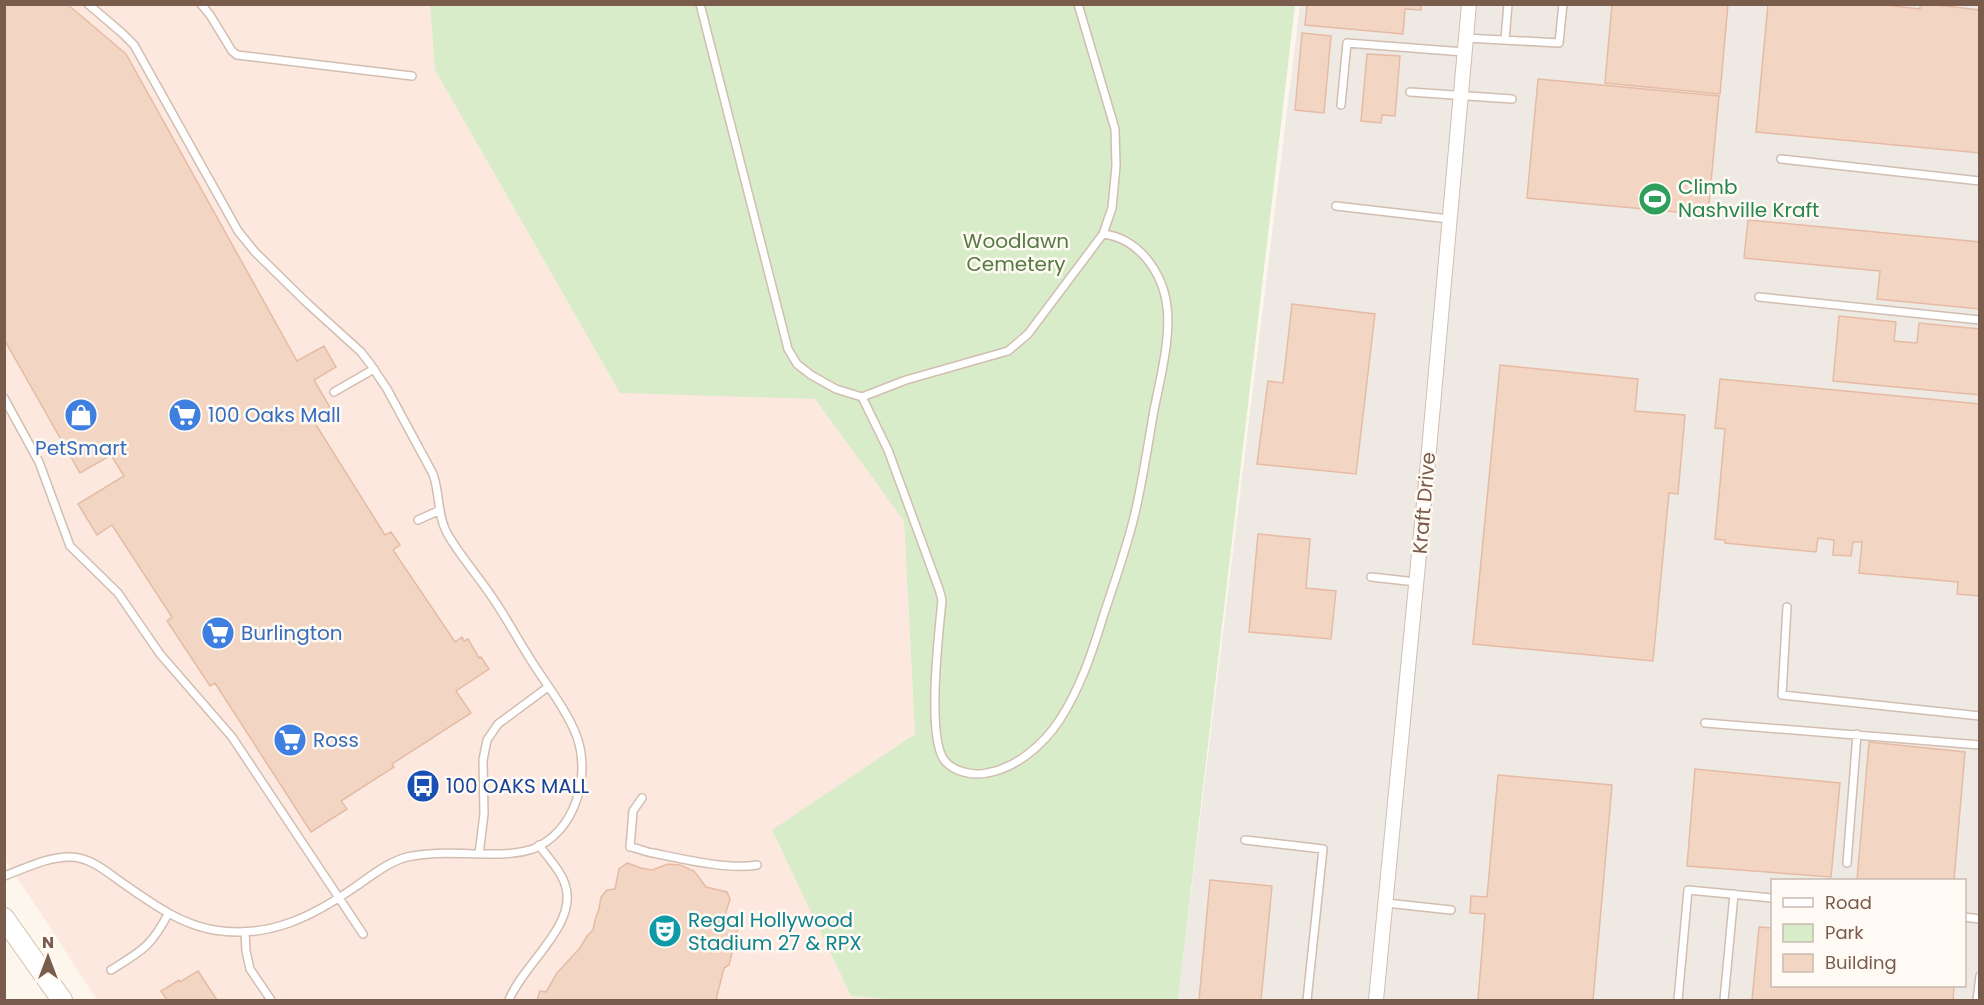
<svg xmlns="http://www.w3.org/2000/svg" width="1984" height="1005" viewBox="0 0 1984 1005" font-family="Poppins,sans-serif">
  <rect width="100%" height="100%" fill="#fdf6ec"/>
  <path fill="#fde8e0" d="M4 5H430L435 70 620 393 761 392 815 399 904 521 915 734 772 830 851 996 896 1000H97L42 915 5 860Z"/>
  <path fill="#efe9e4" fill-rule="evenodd" d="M1300 5H1979V1000H1178ZM1772 880H1964V986H1772Z"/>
  <path fill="#d8ecc9" d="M430 5H1295L1178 1000H896L851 996 772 830 915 734 904 521 815 399 620 393 435 70Z"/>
  <path fill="#f3d5c3" stroke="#e6bba3" stroke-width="1.5" d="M4 4H67L126 54 297 361 324 346 336 367 314 380 331 409 313 420 385 535 391 532 400 545 393 550 455 642 462 637 464 641 468 639 479 658 481 657 489 669 456 691 471 713 392 764 394 767 341 801 347 809 311 832 215 683 210 686 167 621 172 617 112 525 97 535 78 504 124 476 111 455 80 473 4 339Z
    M1307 4H1421V10L1405 9 1403 34 1305 25Z
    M1612 4H1728L1720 94 1605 83Z
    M1768 4H1877L1920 9V4H1927L1980 10V153L1756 132Z
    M1302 33 1331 36 1324 113 1295 110Z
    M1367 54 1400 56 1395 116 1382 115 1381 123 1361 121Z
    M1538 79 1719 96 1708 215 1527 198Z
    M1748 220 1980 242V309L1877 299 1880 271 1744 258Z
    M1292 304 1375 314 1356 474 1257 464 1268 381 1283 383Z
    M1839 316 1896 322 1894 341 1917 343 1919 323 1980 329V395L1833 381Z
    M1500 365 1638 379 1635 411 1685 415 1678 494 1669 493 1653 661 1473 644Z
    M1720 379 1980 404V596L1957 594 1958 582 1859 573 1862 542H1853L1851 556 1833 555 1834 540 1818 538 1816 552 1725 543V540L1715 539 1725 429 1715 428Z
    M1258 534 1310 539 1306 588 1336 591 1331 639 1249 632Z
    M1869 742 1965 752 1954 880H1857Z
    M1695 769 1840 783 1831 877 1687 866Z
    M1498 775 1612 785 1593 1000H1478L1485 914 1470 913 1471 896 1487 897Z
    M627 863 641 868 652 870 668 864 680 865 694 871 706 887 727 892 730 899 723 922 735 925 738 929 729 965 724 968 716 1000H534H537L540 991 546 992 557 973 580 948 587 936 593 930 595 920 599 909 601 897 607 890 615 889 619 869Z
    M1210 880 1272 886 1261 1000H1199Z
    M1759 927 1772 928V986H1954L1953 1000H1752Z
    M198 971 217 1000H167L161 991 179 980 180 982Z"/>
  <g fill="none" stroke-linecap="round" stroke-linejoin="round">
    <defs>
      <path id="service" d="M201 4 210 15 232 51 237 55 412 76
        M700 4 788 349 797 364 811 375 836 389 862 397 906 380 1008 351 1028 334 1103 234 1112 208 1116 166 1115 129 1078 4
        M1466 38 1559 43 1563 4
        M1505 40 1508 4
        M1410 92 1512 99
        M1341 105 1347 43 1464 52
        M1781 159 1980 181
        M1336 206 1449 219
        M1759 297 1980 320
        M334 392 374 369
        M862 397 888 450 939 589 942 600C939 632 926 738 945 761 954 772 974 776 987 773 1016 768 1043 745 1059 721 1080 689 1092 653 1103 617 1114 583 1127 548 1135 513 1143 479 1148 444 1154 410 1160 380 1171 337 1167 307 1163 273 1139 238 1103 234
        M4 398 39 462 70 546 118 593 160 654 232 737 363 934
        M418 520 440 510
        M1371 577 1416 582
        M1787 607 1782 695 1980 716
        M1705 723 1980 745
        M642 798 633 811 630 847C638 848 645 852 653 853 683 859 728 870 757 865
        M1245 840 1323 849 1307 1000
        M479 854 484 814 483 760 487 740 498 724 548 687
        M1847 863 1857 734
        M4 876C26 868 49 856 72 857 91 858 107 872 121 882 150 902 179 924 214 930 268 939 312 917 355 887 371 876 388 862 407 857 433 851 461 854 488 854 503 854 518 854 533 849 575 831 591 778 577 737 568 713 550 689 536 668 522 647 510 624 496 603 481 579 461 558 447 533 437 515 440 493 433 474L387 389 371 365 361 352 307 303 255 252 238 231 134 45 122 33 88 4
        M1386 903 1451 910
        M1964 917 1980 919
        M245 932 246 951 250 969 271 1000
        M111 970C141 951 151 947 168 914
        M509 1000C522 966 576 926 566 888 563 873 548 858 539 845
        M1678 1000 1688 890 1772 898
        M1724 1000 1734 894
        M1977 1000 1980 976"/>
      <path id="minor" d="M1376 1000 1428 461 1469 4"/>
      <path id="secondary" d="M4 918 62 1000"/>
    </defs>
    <use href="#service" stroke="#d1beb0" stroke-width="10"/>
    <use href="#minor" stroke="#d1beb0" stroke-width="16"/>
    <use href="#secondary" stroke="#d6c0b0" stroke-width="22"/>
    <use href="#service" stroke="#fff" stroke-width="7"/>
    <use href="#minor" stroke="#fff" stroke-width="14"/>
    <use href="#secondary" stroke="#fff" stroke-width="20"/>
  </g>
  <defs>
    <symbol id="stadium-disc" viewBox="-11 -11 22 22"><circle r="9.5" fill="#2e9e5b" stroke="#fffaf3"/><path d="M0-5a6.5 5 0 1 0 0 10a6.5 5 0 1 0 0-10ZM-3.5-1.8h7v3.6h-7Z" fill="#fff"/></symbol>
    <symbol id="shop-disc" viewBox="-11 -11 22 22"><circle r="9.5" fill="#3f7fe0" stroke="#fffaf3"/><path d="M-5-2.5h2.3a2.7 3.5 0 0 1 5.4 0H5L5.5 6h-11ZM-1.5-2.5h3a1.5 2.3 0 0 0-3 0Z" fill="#fff"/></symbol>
    <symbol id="supermarket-disc" viewBox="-11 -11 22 22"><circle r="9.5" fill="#3f7fe0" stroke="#fffaf3"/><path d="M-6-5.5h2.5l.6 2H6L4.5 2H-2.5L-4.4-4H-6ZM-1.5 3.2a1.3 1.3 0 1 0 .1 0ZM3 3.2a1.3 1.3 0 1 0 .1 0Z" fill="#fff"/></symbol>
    <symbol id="bus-disc" viewBox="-11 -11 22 22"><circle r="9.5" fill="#1a4fb4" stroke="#fffaf3"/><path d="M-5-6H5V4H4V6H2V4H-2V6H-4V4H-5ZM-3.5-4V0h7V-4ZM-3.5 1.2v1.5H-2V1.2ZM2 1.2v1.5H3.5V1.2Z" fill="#fff"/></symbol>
    <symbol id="theatre-disc" viewBox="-11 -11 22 22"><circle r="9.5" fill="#0f9aa8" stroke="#fffaf3"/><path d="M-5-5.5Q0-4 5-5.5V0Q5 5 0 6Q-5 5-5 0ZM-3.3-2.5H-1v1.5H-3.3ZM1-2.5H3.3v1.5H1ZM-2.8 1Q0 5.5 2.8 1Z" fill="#fff"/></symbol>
  </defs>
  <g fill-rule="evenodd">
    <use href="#stadium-disc" x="1636" y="180" width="38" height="38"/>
    <use href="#shop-disc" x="62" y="396" width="38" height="38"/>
    <use href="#supermarket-disc" x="166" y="396" width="38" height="38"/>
    <use href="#supermarket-disc" x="199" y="614" width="38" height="38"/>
    <use href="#supermarket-disc" x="271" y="721" width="38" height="38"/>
    <use href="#bus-disc" x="404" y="767" width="38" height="38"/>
    <use href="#theatre-disc" x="646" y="912" width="38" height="38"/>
  </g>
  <g text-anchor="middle" stroke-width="5" stroke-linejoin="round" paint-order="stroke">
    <g font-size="20" fill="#27864d" stroke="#fffaf3" text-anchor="start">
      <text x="1678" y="194">Climb<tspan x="1678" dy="23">Nashville Kraft</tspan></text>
    </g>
    <g font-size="20" fill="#537a41" stroke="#fffaf3">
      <text x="1016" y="248">Woodlawn<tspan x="1016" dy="23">Cemetery</tspan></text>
    </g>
    <g font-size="20" fill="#366cbe" stroke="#fffaf3" text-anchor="start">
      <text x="208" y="422">100 Oaks Mall</text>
      <text x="81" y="455" text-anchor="middle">PetSmart</text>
      <text x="241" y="640">Burlington</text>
      <text x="313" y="747">Ross</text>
    </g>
    <g font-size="20" fill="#7a5c4d" stroke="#fffaf3">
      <text transform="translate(1424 503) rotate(-85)" y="7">Kraft Drive</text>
    </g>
    <g font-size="20" fill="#164399" stroke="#fffaf3" text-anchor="start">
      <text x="446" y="793">100 OAKS MALL</text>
    </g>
    <g font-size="20" fill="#0d838f" stroke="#fffaf3" text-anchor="start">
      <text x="688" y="927">Regal Hollywood<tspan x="688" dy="23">Stadium 27 &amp; RPX</tspan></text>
    </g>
  </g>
  <rect width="1984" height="1005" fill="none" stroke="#7a5c4d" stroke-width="12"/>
  <rect x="1771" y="879" width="195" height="108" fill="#fffaf3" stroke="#cabbb1" stroke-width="1.5"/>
  <rect x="1783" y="898" width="30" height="9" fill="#ffffff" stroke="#cabbb1" stroke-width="1.5"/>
  <text x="1825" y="909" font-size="18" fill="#7a5c4d">Road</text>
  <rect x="1783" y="924" width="30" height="18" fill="#d8ecc9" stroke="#cabbb1" stroke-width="1.5"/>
  <text x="1825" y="939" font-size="18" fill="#7a5c4d">Park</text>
  <rect x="1783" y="954" width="30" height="18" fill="#f3d5c3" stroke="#cabbb1" stroke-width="1.5"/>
  <text x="1825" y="969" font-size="18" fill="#7a5c4d">Building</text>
  <g transform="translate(48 957)" stroke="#fffaf3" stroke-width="4.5" paint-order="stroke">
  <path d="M0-4.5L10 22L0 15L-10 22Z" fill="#7a5c4d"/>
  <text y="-9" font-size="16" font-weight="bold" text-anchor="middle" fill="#7a5c4d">N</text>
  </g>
</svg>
